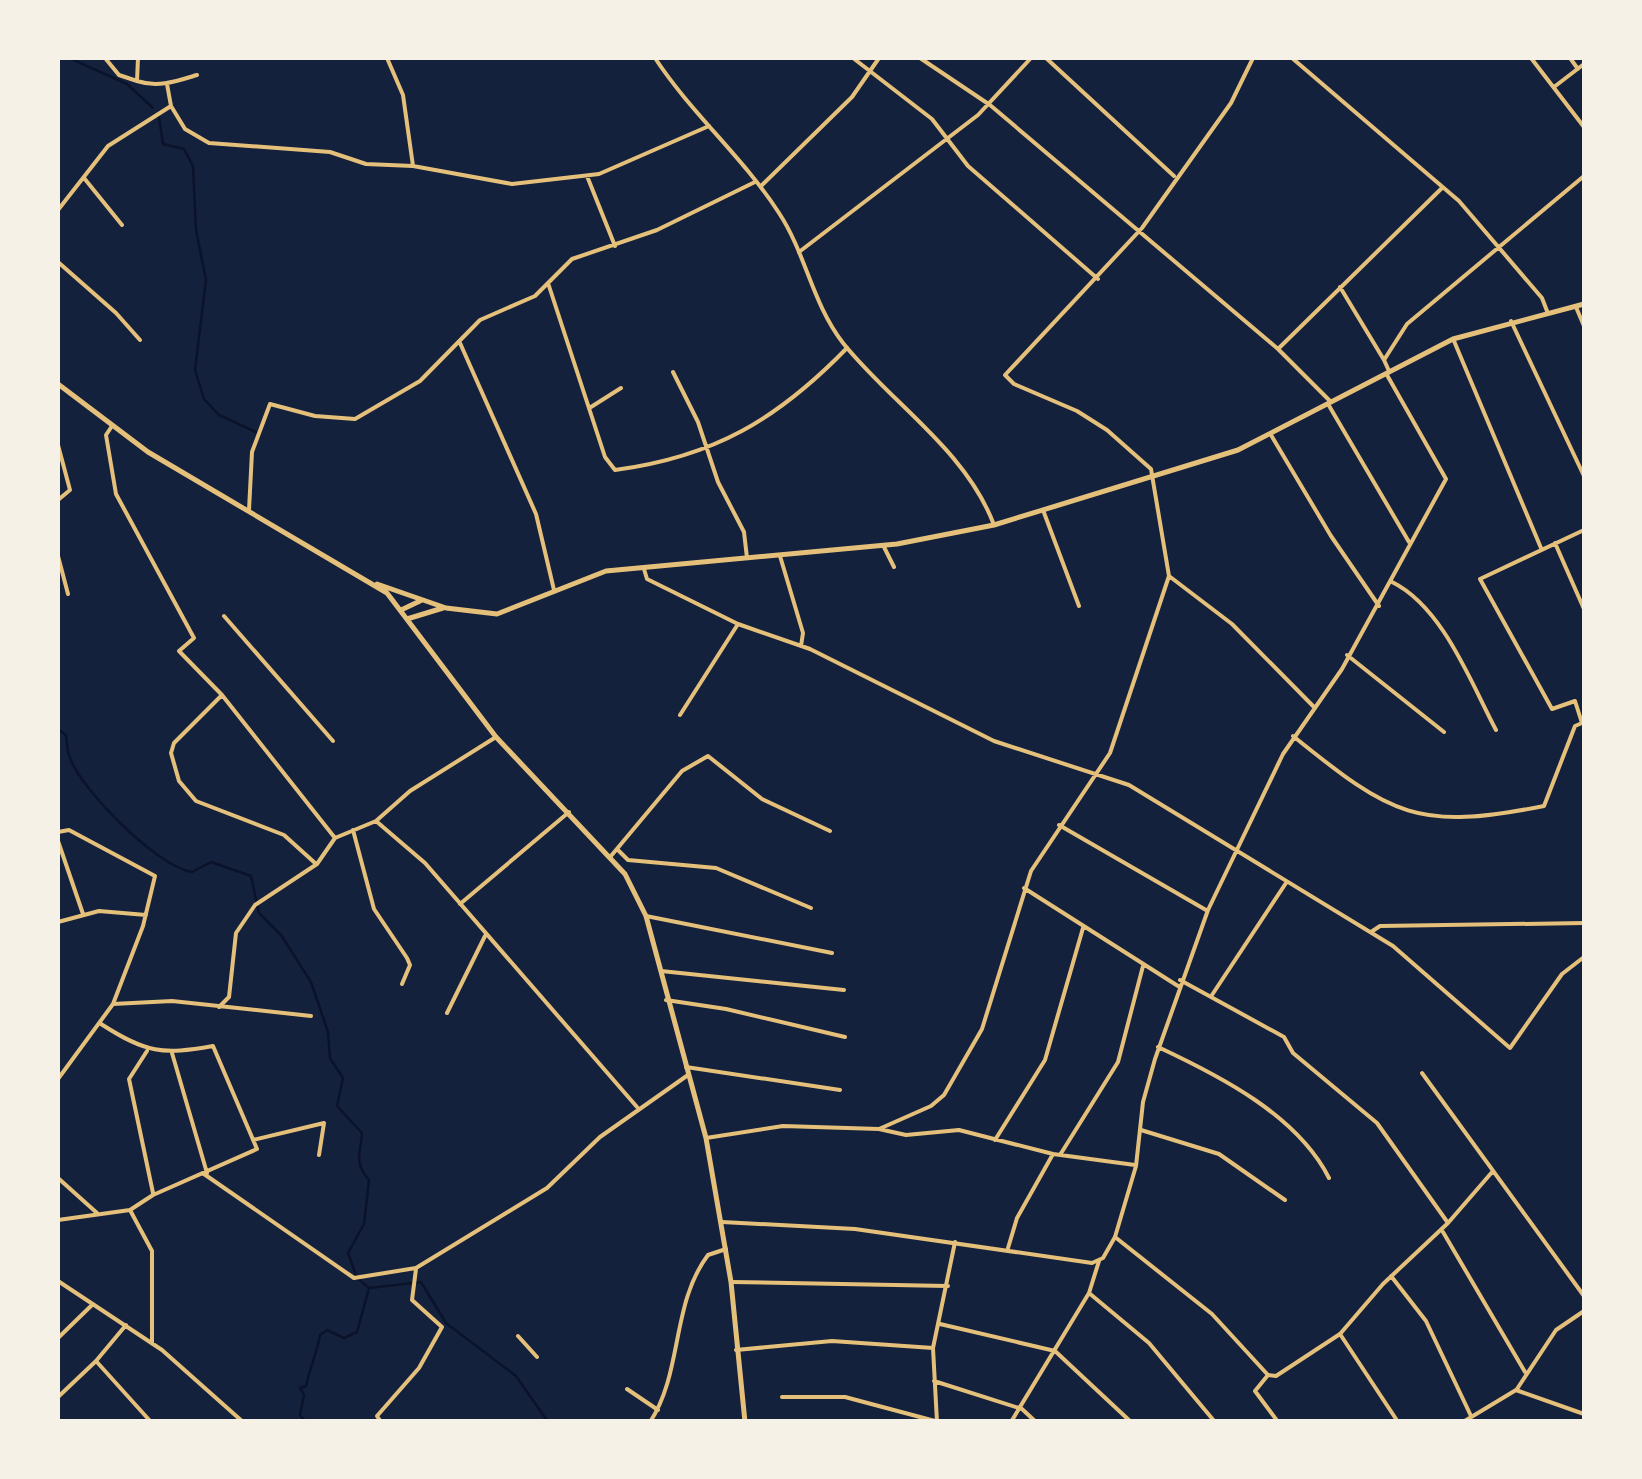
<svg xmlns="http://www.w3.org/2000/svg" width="1642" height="1479" viewBox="0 0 1642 1479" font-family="Lato,sans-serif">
  <rect width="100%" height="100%" fill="#14213d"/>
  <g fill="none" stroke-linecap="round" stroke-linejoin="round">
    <path stroke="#0b132b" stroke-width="2.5" d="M69 58 127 84 153 108
      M159 117 163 144 184 149 193 166 196 230 206 280 195 370 204 399 219 415 256 432
      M58 729 66 735C67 742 67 751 70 758 82 791 158 867 192 872L211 862 251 876 259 913 281 935 311 982 328 1032 330 1058 343 1078 337 1106 362 1133C361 1152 353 1162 369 1180L364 1224 348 1253 357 1278 369 1288 357 1332 344 1338 327 1330 320 1335C317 1353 310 1367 306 1386L300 1388 304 1395 300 1415 306 1422
      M370 1288 421 1282 446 1323 516 1376 548 1422"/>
    <path stroke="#e5c07b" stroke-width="4" d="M105 58 119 75 137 81
      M138 58 137 81C158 88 177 81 197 75
      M387 58 403 95 413 166
      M853 58 932 119 968 166 1098 279
      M920 58 990 105 1278 349 1331 402
      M1046 58 1174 176
      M1292 58 1459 201 1542 298 1547 311
      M1531 58 1584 127
      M1570 58 1578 69
      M167 84 171 106 185 129 209 143 330 152 366 164 413 166 512 184 599 174 709 126
      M1554 87 1584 64
      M587 176 615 246
      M84 178 122 225
      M761 186 852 97 879 58
      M58 210 108 146 171 106
      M799 252 978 115 1031 58
      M58 262 116 313 140 340
      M548 283 605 457 615 470C714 457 778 419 847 348
      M1340 287 1384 360
      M1576 307 1584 326
      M1511 321 1584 476
      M1454 341 1541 548
      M460 343 536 514 554 590
      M1278 349 1442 188
      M1389 371 1384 360 1407 324 1584 176
      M673 372 698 422 718 482 744 532 747 558
      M1328 404 1409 542
      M591 407 621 388
      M112 426 106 435 116 494 194 638 179 651 222 695 335 838
      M1271 435 1331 536 1379 606
      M58 445 70 490 58 500
      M249 510 252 452 270 404 315 416 355 419 420 381 480 320 535 296 572 259 657 230 755 182
      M1043 510 1079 606
      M1555 543 1584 609
      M883 545 894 567
      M58 556 68 594
      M780 556 803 633 801 646
      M644 569 647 579 738 624 810 649 994 741 1129 785 1393 946 1510 1048 1562 974 1584 957
      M1169 576 1232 624 1313 706
      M1392 582C1443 607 1471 683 1496 730
      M224 616 333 741
      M1347 655 1444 732
      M222 695 174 743 171 753 179 781 196 801 284 835 315 863
      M680 715 738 624
      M1293 736C1392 816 1417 831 1544 806L1575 726 1582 723 1575 701 1552 709 1480 579 1584 530
      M376 821 425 863 637 1107
      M1059 825 1206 910
      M353 830 374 909 407 958 410 965 402 984
      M58 832 69 830 155 876 143 926 113 1004 58 1079
      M58 841 83 914
      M618 850 628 860 716 868 811 908
      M611 856 682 771 708 756 762 799 830 831
      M1584 864V876
      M1024 888 1178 986
      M460 904 569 812
      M646 916 832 953
      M58 922 99 911 146 915
      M1371 932 1380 926 1584 923
      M661 971 844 990
      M1180 980 1284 1037 1293 1053 1377 1123 1448 1223 1493 1171
      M1212 995 1286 883
      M666 1000 726 1009 845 1037
      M113 1004 172 1001 311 1016
      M219 1007 229 997 236 933 255 905 317 864 335 838 376 821 410 791 496 737
      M447 1013 485 936
      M1158 1047C1220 1076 1297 1115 1329 1178
      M147 1051 129 1079 153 1193
      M172 1053 207 1173
      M686 1067 840 1090
      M1422 1073 1584 1296
      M879 1129 931 1106 944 1095 982 1029 1031 871 1110 753 1169 576 1151 469 1107 430 1077 411 1014 384 1005 375 1142 228 1231 103 1253 58
      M1141 1130 1219 1154 1285 1200
      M706 1138 783 1126 879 1129 906 1135 959 1130 1053 1154 1135 1165
      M253 1140 324 1123 319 1155
      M995 1140 1045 1060 1083 928
      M1060 1155 1118 1062 1143 966
      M204 1174 354 1278 416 1268 547 1188 600 1137 688 1075
      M58 1178 97 1213
      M130 1210 152 1251V1343
      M58 1220 130 1210 153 1195 257 1149 213 1046C162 1055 146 1053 101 1024
      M1443 1232 1525 1372
      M1115 1237 1136 1166 1143 1102 1155 1059 1208 910 1283 754 1342 669 1446 479 1387 375
      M1008 1248 1017 1218 1053 1154
      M1391 1276 1426 1321 1471 1416
      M58 1281 162 1350 243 1422
      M731 1282 948 1286
      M1089 1293 1149 1343 1215 1422
      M940 1324 1055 1351 1131 1422
      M1340 1334 1383 1284 1448 1223
      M518 1336 537 1357
      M58 1338 93 1304
      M736 1350 832 1341 933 1348
      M96 1361 151 1422
      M1268 1375 1255 1391 1278 1422
      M934 1381 1022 1409 1036 1422
      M627 1389 658 1410
      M1517 1389 1556 1330 1584 1311
      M58 1397 96 1361 126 1325
      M782 1397H845L935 1421
      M381 1422 377 1416 419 1368 442 1327 412 1300 416 1269
      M937 1422 933 1348 955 1242
      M1011 1422 1089 1293 1099 1261"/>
    <path stroke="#e5c07b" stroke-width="4" d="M655 58C691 113 743 157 779 213 806 254 812 303 843 343 891 403 966 450 994 525
      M722 1222 855 1229 1092 1263 1103 1258 1115 1237 1212 1314 1268 1375 1276 1376 1340 1334 1398 1422
      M650 1422C683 1372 671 1304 708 1255L726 1249
      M1463 1422 1516 1390 1584 1414"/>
    <path stroke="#e5c07b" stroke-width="5" d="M58 384 148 452 387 593 496 737 625 874 646 916 706 1138 731 1282 745 1422
      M377 584 446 608 497 614 606 571 897 544 994 525 1238 450 1453 339 1584 304
      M401 610 420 601
      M407 619 443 608"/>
  </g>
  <rect width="1642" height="1479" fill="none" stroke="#f6f1e7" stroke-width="120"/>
</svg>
